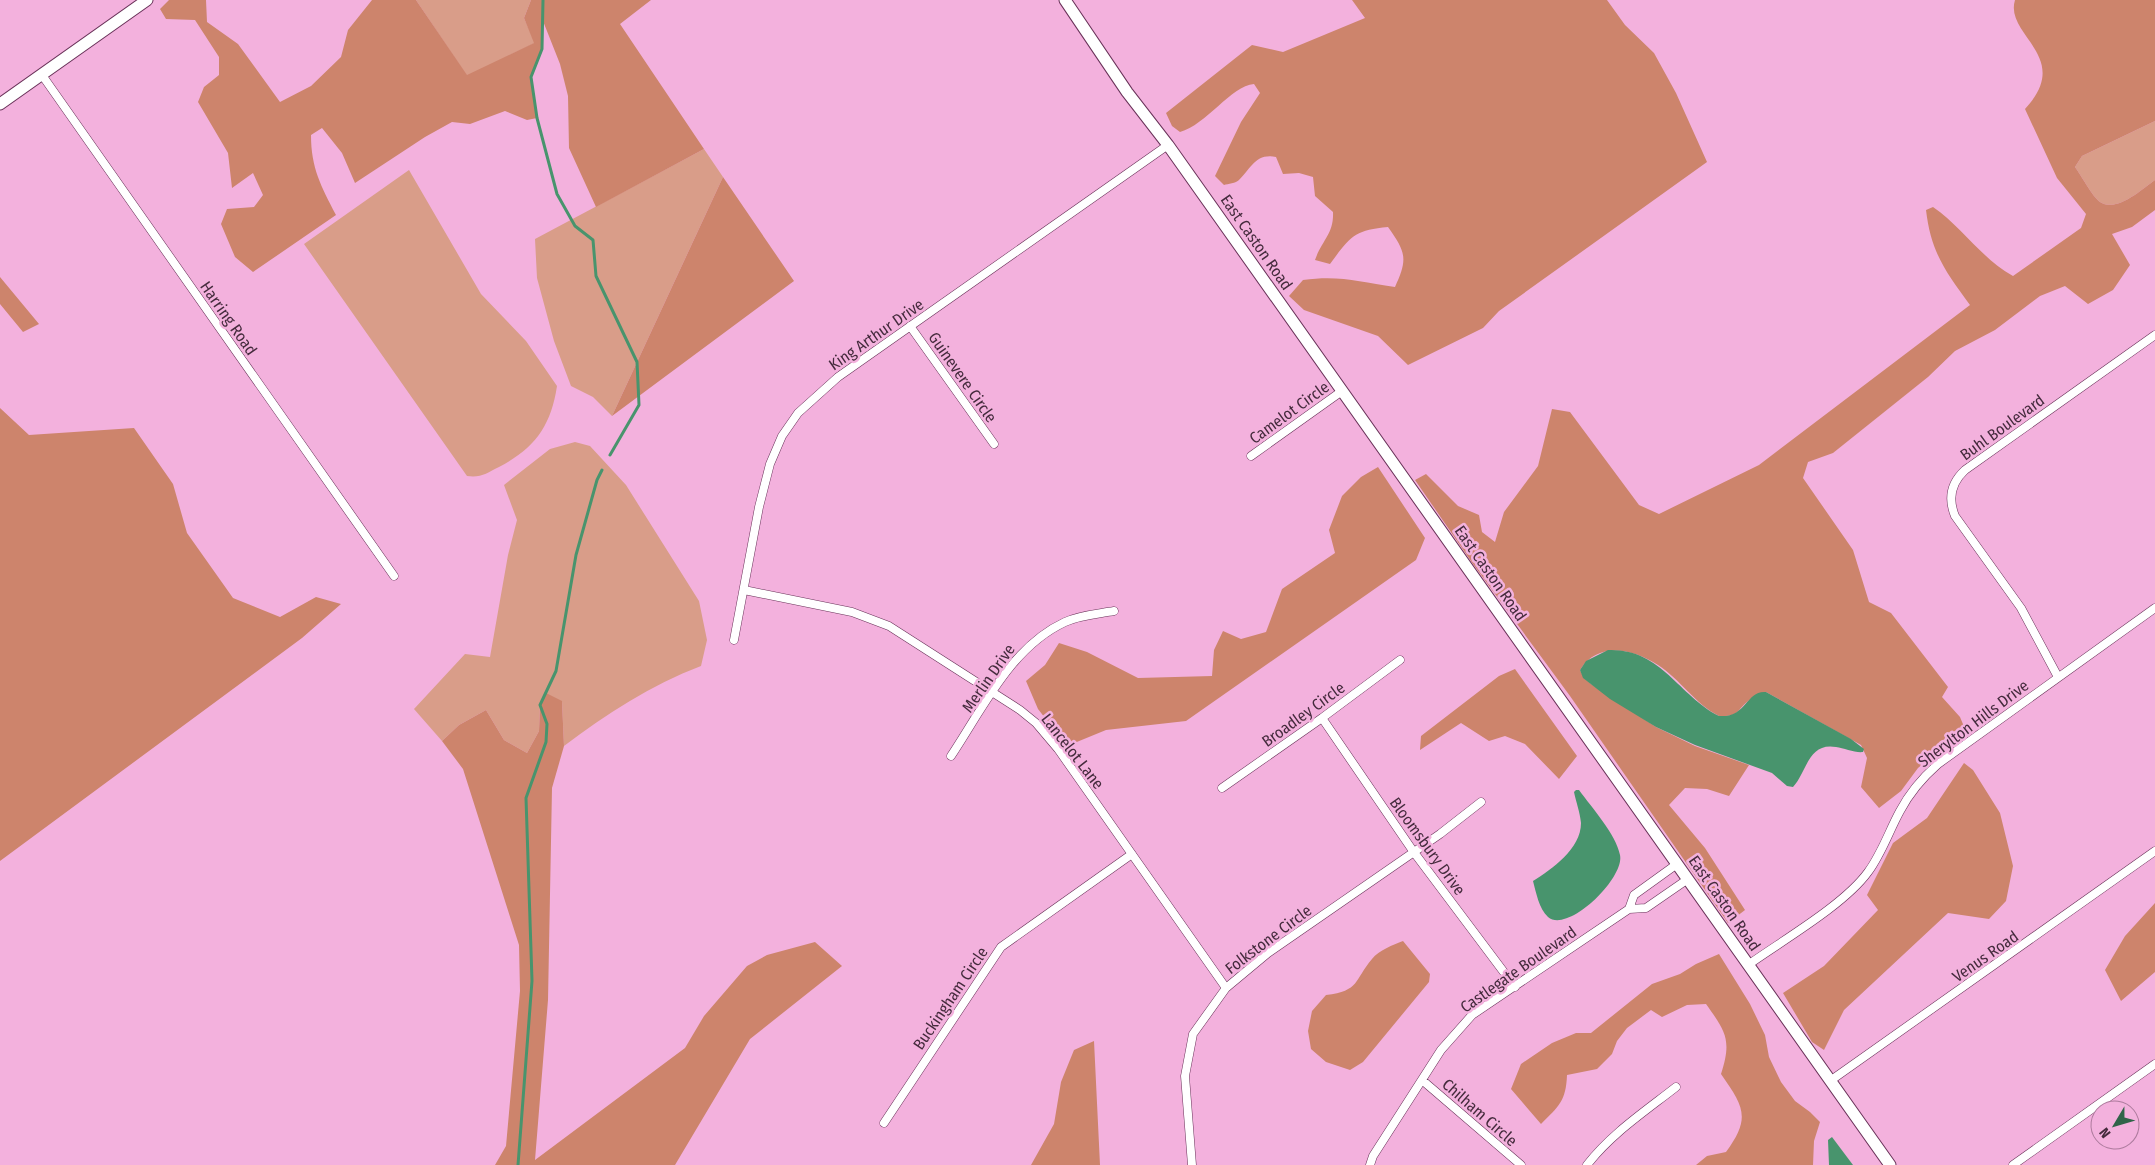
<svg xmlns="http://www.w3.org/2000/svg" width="2155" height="1165" viewBox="0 0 2155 1165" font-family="'Fira Sans Condensed',sans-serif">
  <rect width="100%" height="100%" fill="#f3b1dd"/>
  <path fill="#d99d89" d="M416 0H531L524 18 535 43 467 76Z
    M2155 121V180C2142 189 2117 213 2100 202 2092 196 2081 175 2075 167L2082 156Z
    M704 149 723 177 612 416 593 397 571 386 554 341 537 278 535 239Z
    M409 170 481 294 526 341 557 386C551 426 535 448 499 467 487 473 481 478 467 476L304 244Z
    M575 442 590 446 626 485 699 601 707 640 701 666C651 685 606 714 564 746L562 701 540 705 539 731 527 753 504 740 486 710 459 725 442 741 414 709 465 654 490 657 508 555 517 520 504 485 550 449Z"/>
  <path fill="#cd846c" d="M169 0H206L207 22 238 44 280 102 311 86 341 57 348 30 372 0H416L467 75 534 43 524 18 531 0H651L620 24 704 149 596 207 569 148 568 96 560 64 543 21 542 49 531 77 537 118 527 120 505 111 470 124 452 122 425 137 355 183 342 153 322 128 311 135C311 168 321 186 336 215L253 272 235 257 221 224 227 209 254 207 263 195 253 173 232 188 228 153 198 102 204 87 219 75V57L195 20 166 19 160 9Z
    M1352 0H1607L1625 25 1654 53 1676 93 1707 162 1499 311 1483 328 1408 365 1378 336 1304 310 1289 296 1303 280C1340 275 1359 282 1395 287 1408 259 1406 252 1388 227 1354 230 1350 237 1330 264L1315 260C1322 240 1334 234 1333 212L1315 196 1313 177 1299 173 1283 174 1276 157C1255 153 1251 169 1239 180 1236 183 1228 184 1224 185L1215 176 1241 122 1260 93 1254 84C1231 86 1206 125 1180 132L1172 126 1166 113 1252 45 1283 52 1365 18Z
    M2015 0H2155V121L2082 156 2075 167C2081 175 2092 196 2100 202 2117 213 2142 189 2155 180V210L2132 227 2112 234 2130 265 2113 290 2088 304 2065 286 2040 296 1995 330 1955 351 1928 377 1833 453 1808 462 1803 478 1853 550 1869 602 1891 613 1948 687 1942 697 1960 717 1965 729 1918 768 1901 791 1879 808 1861 787 1867 758 1861 745 1766 692C1760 695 1752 698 1747 702 1736 711 1739 717 1719 716 1695 704 1680 679 1658 665 1633 649 1598 641 1580 670L1584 678 1591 684 1656 727 1695 746 1749 765 1729 796 1707 789 1685 788 1669 805 1705 848 1745 910 1728 923 1570 696 1473 564 1415 480 1426 474 1458 506 1479 515 1482 532 1495 542 1504 512 1538 466 1552 409 1570 412 1639 505 1659 514 1759 465 1970 305C1946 272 1931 253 1926 210L1933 207C1962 227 1982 259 2013 276L2081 228 2086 214 2057 178 2025 109C2074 56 2004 36 2015 0Z
    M723 177 794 281 612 416Z
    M0 277 39 324 23 332 0 304Z
    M0 408 29 435 134 428 173 484 187 533 233 598 280 617 316 597 341 604 302 638 0 861Z
    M1378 467 1425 538 1416 560 1186 721 1106 730 1067 746 1038 709 1026 681 1045 665 1059 643 1087 652 1138 678 1212 676 1214 650 1223 631 1241 639 1266 632 1282 589 1335 553 1329 530 1342 496 1361 477Z
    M1515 669 1577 756 1559 779 1525 744 1505 736 1489 741 1461 723 1420 750 1421 736 1499 676Z
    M546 693 562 701 564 746 552 788 548 1000 535 1160 685 1048 704 1016 747 966 767 955 815 942 842 966 750 1039 675 1165H495L506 1146 520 991 519 945 463 769 442 741 459 725 486 710 504 740 527 753 539 731 540 705Z
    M1964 763 1973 770 2000 813 2013 866 2006 901 1989 919 1948 913 1844 1010 1824 1050 1812 1042 1783 993 1824 966 1878 910 1867 895 1893 843 1927 818Z
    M2155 903V972L2121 1001 2105 970 2125 936Z
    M1403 941 1430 974 1429 982 1363 1062 1350 1070 1326 1062 1311 1049 1308 1031 1312 1011 1326 995C1360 991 1354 980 1372 959 1379 950 1393 945 1403 941Z
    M1719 954 1750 1004 1765 1035 1769 1057 1781 1082 1795 1101 1810 1112 1820 1122 1814 1141 1813 1165H1696L1707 1156 1726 1152C1751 1118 1744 1107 1721 1074 1732 1040 1726 1032 1706 1004L1687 1005 1662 1017 1651 1010 1627 1028 1617 1041 1612 1054 1597 1069 1567 1075C1566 1101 1559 1106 1541 1124L1511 1089 1521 1064 1552 1043 1576 1033H1591L1652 984 1680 974 1696 964Z
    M1094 1041 1100 1165H1031L1054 1124 1061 1082 1074 1050Z"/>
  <path fill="#48946d" d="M1608 650C1661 648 1678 695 1719 716 1747 718 1746 690 1766 692L1851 739 1864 749 1863 752C1855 753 1844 748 1836 747 1808 742 1807 772 1793 787L1787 786 1772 773 1695 745 1656 727 1610 699 1583 678 1580 670 1586 661Z
    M1576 790H1579C1592 808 1616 834 1620 855 1625 878 1568 934 1548 917 1539 909 1536 892 1533 881 1552 869 1581 849 1581 823 1580 812 1576 802 1574 792Z
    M1832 1137 1853 1165H1829L1828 1140Z"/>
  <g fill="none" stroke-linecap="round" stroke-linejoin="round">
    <path stroke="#48946d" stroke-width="3" d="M543 0 542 49 531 77 537 118 557 194 575 226 593 240 596 276 637 362 639 405 610 455
      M518 1165 532 981 526 798 546 742 547 724 540 705 556 671 576 555 597 480 602 470"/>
    <defs>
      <path id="street" d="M42 75 394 576
        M910 326 994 444
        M1251 456 1342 391
        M744 590 852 612 889 626 1020 710 1036 723 1058 749 1226 988
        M734 640 759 507 770 464 782 436 798 413 838 377 1168 145
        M2058 677 2021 608 1955 516C1948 499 1951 483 1965 470L2155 335
        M1322 718 1413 851 1515 987
        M951 756C983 708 1011 647 1065 622 1080 615 1097 614 1114 611
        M1222 788 1322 718 1400 660
        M1629 909 1634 895 1677 864
        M1748 965C1783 940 1844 905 1868 872 1882 853 1889 831 1900 811 1910 792 1922 778 1938 764L2155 608
        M1422 1080 1521 1165
        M1830 1081 2155 851
        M884 1123 1001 947 1132 854
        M1192 1165 1185 1076 1193 1034 1226 988 1268 953 1440 834 1481 802
        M1370 1165 1373 1156 1441 1050 1472 1015 1629 909 1646 908 1688 879
        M1587 1165C1611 1134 1644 1112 1676 1087
        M2013 1165 2155 1064"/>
      <path id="secondary" d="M1065 0 1127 92 1168 145 1890 1165
        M0 104 147 0"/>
    </defs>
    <use href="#street" stroke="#693259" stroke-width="9"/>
    <use href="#secondary" stroke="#693259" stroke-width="13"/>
    <use href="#street" stroke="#fff" stroke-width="8"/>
    <use href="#secondary" stroke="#fff" stroke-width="11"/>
  </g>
  <g text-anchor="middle" stroke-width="5" stroke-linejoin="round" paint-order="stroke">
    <g font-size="16" fill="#452b3d" stroke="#f3b1dd">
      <text transform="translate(1257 242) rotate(55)" y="6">East Caston Road</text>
      <text transform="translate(229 318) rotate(55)" y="6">Harring Road</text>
      <text transform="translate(876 334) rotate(-35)" y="6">King Arthur Drive</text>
      <text transform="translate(963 377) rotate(55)" y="6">Guinevere Circle</text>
      <text transform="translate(1289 412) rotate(-36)" y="6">Camelot Circle</text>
      <text transform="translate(2002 427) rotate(-36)" y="6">Buhl Boulevard</text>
      <text transform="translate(1491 573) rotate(55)" y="6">East Caston Road</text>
      <text transform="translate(988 678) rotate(-55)" y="6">Merlin Drive</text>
      <text transform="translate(1303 714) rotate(-36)" y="6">Broadley Circle</text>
      <text transform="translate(1973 723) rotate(-37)" y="6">Sherylton Hills Drive</text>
      <text transform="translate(1073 751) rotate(52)" y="6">Lancelot Lane</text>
      <text transform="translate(1428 846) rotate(54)" y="6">Bloomsbury Drive</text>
      <text transform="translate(1725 903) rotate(55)" y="6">East Caston Road</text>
      <text transform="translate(1268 939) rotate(-37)" y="6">Folkstone Circle</text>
      <text transform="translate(1985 956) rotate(-35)" y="6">Venus Road</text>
      <text transform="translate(1518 969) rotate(-35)" y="6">Castlegate Boulevard</text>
      <text transform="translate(950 998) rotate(-56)" y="6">Buckingham Circle</text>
      <text transform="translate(1480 1112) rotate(41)" y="6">Chilham Circle</text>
    </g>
  </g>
  <g transform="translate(2115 1125) rotate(232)"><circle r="24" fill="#f3b1dd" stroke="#ad7b9d"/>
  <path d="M0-4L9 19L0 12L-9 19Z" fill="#306449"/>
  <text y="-8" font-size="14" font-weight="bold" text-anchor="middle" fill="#452b3d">N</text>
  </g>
</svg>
